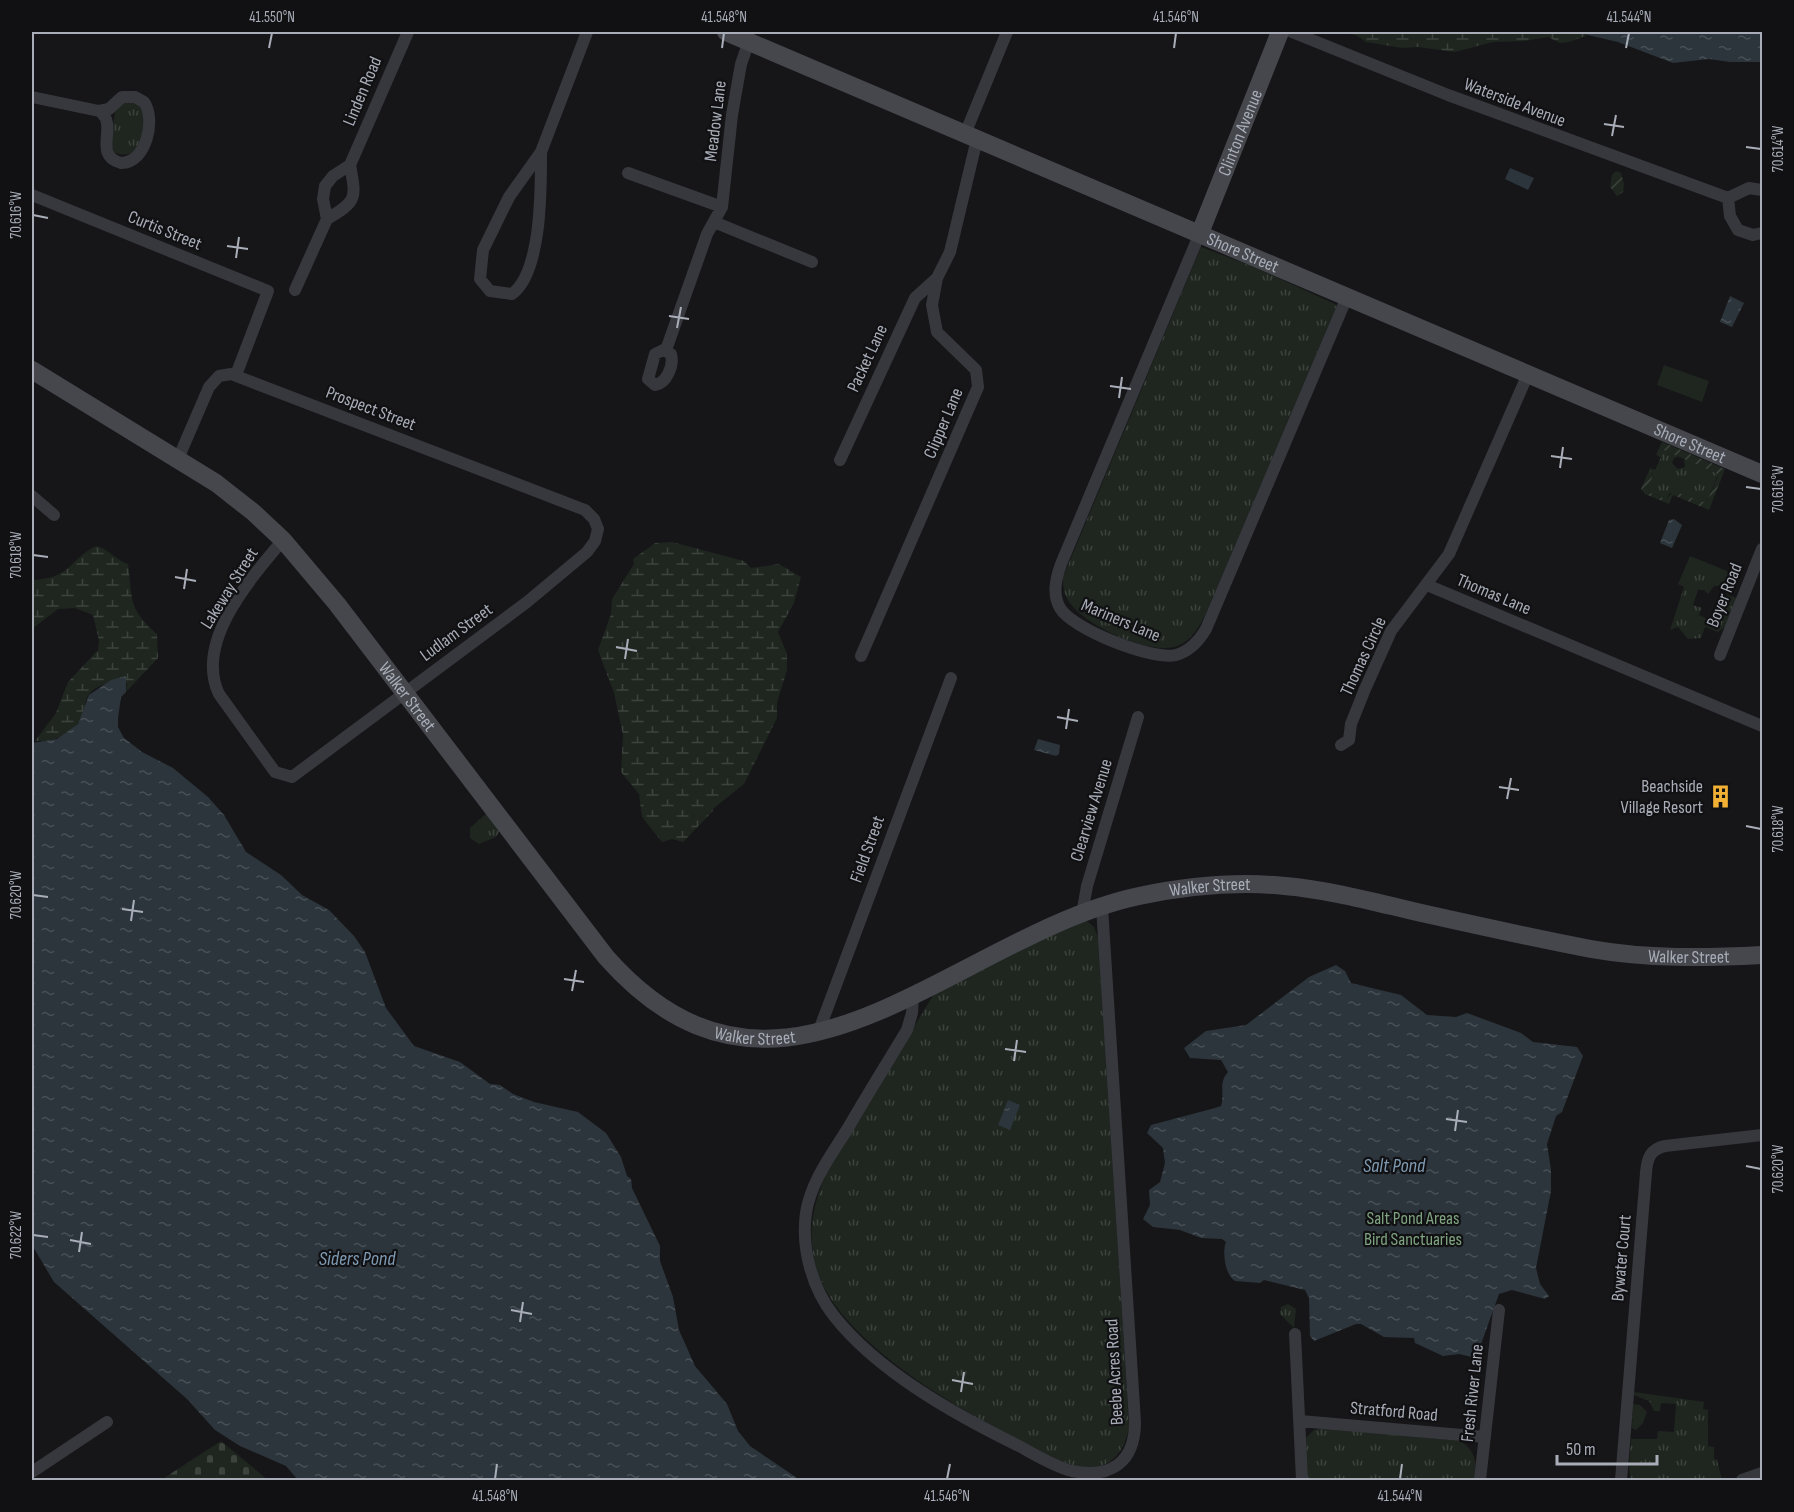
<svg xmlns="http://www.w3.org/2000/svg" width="1794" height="1512" viewBox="0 0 1794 1512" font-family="'Sofia Sans Condensed',sans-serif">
  <defs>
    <pattern id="grass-tufts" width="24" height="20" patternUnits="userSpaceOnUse" patternTransform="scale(1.5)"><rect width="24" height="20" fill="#1e261f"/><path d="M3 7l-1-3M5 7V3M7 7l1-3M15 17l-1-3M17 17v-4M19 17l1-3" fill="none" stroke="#3c433d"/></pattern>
    <pattern id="wetland-marsh" width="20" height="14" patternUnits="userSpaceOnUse" patternTransform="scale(1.5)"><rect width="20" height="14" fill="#1e261f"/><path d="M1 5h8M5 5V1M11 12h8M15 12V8" fill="none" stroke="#3c433d"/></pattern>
    <pattern id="cemetery-stones" width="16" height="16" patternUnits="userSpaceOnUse" patternTransform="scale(1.5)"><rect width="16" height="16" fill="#1e261f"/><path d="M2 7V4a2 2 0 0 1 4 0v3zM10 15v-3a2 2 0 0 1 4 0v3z" fill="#3c433d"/></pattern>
    <pattern id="garden-furrows" width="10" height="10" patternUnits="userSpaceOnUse" patternTransform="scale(1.5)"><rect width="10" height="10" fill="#1e261f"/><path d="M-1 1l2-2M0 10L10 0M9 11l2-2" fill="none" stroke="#3c433d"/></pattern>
    <pattern id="water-ripples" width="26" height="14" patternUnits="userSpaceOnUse" patternTransform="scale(1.5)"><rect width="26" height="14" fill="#2c353c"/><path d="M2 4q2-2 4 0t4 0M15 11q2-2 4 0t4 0" fill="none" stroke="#485056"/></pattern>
  </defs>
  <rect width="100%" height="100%" fill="#161618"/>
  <path fill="url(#grass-tufts)" d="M128 101 141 105C148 125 143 165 114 152L110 142 116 107Z
    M1201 247 1254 267 1337 305 1205 616C1198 628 1191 641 1177 646 1150 656 1086 626 1070 603 1064 595 1063 587 1063 577Z
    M1659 448 1679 456 1674 458 1672 463 1678 469 1685 467 1684 458 1718 474 1707 501 1703 503 1670 493 1666 499 1648 492 1653 474 1649 471 1650 468 1655 470 1661 457 1656 455Z
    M1690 556 1727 571 1730 577 1727 585 1714 586 1708 594 1704 590H1698L1693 605 1702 608 1699 615 1710 620 1712 616 1718 618 1727 595 1737 598 1727 625 1718 632 1705 627 1701 638 1688 639 1678 627 1670 630 1684 587 1678 584Z
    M486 814 500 830 496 837 479 844 470 838V828Z
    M1087 921 1094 927 1099 941 1129 1427C1125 1450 1112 1470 1084 1467 1063 1465 1040 1451 1021 1441 958 1409 842 1343 818 1273 806 1237 812 1206 827 1172L935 992 1067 926Z
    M1288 1304 1296 1309 1294 1328 1280 1314 1281 1307Z
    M1634 1392 1704 1402 1703 1409 1708 1410V1446L1714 1447V1459L1717 1460 1722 1480H1631L1629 1468 1631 1439H1657L1658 1431 1674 1432 1676 1404 1661 1403 1660 1411H1654L1649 1401 1634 1395Z
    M1633 1404 1640 1405 1647 1412 1643 1423 1636 1430 1632 1428Z
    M1321 1428 1461 1441C1476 1452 1477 1463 1475 1480H1306V1438L1314 1430Z"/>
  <path fill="url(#wetland-marsh)" d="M1339 32H1585L1588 35 1569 42 1560 43 1548 37 1525 41 1493 42 1455 52 1418 47 1402 48 1366 42 1356 35Z
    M672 542 744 561 751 568 779 564 801 577 794 603 778 632 787 654V670L777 703V718L744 784 714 808 712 812 683 842 672 839 662 842 642 817 639 794 621 772 623 735 614 693 598 650 611 614 612 599 634 564 633 559 655 543Z
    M96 546C107 548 116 560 128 564 133 600 127 607 157 634L158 658 126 692 127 683C114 681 93 684 87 698 84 705 85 714 80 721 71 736 52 742 35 741L56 713 68 682 98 650 99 640 93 615 75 608 58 609 32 629V580C72 578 67 561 96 546Z"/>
  <path fill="url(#cemetery-stones)" d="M221 1441 268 1480H161Z"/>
  <path fill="#1e261f" d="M1664 365 1709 381 1702 402 1657 385Z"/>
  <path fill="url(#garden-furrows)" d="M1616 171 1621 173 1624 184 1623 192 1617 196 1610 187 1612 175Z
    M1662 442 1725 469 1709 510 1673 495 1669 504 1645 494 1641 489 1649 471 1653 474 1648 492 1666 499 1674 491 1703 502 1707 501 1718 476 1716 473 1659 448Z"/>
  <path fill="url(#water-ripples)" d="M1585 32H1762V62H1730L1709 59 1673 63 1618 42 1588 35Z
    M1510 168 1534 178 1528 190 1505 179Z
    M1730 296 1744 303 1732 327 1720 322Z
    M1674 519 1682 525 1672 548 1660 543 1669 520Z
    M126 676V692L121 697 118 718V727L124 738 142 752 173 768 208 797 224 815 246 852 281 875 302 895 329 910 354 936 365 952 386 1008 414 1046 460 1062 490 1084 500 1085 513 1094 534 1102 578 1112 606 1133 621 1157 627 1176 631 1179 632 1188 660 1246V1261L673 1297 679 1330 695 1366 727 1404 738 1431 750 1446 800 1480H298L286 1466 240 1446 215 1430 187 1399 54 1282 32 1245V743L57 739 78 724 89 695 111 680Z
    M1038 739 1060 745 1059 754 1056 756 1034 750Z
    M1336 965 1345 971 1351 983 1401 995 1427 1015 1456 1017 1467 1013 1521 1033 1533 1042 1577 1047 1583 1056 1562 1112 1556 1116 1547 1144 1551 1170V1191L1536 1268 1540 1284 1549 1296 1545 1299 1512 1290 1499 1294 1476 1358 1459 1354 1443 1356 1415 1343 1414 1338 1384 1337 1361 1324H1356L1314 1341 1310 1336 1309 1298 1305 1290 1264 1280 1260 1283 1235 1281C1225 1275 1222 1252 1226 1242L1222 1239 1201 1238 1180 1230 1153 1227 1143 1219 1150 1205 1149 1190 1160 1182 1165 1163 1163 1148 1147 1133 1151 1125 1215 1108 1221 1106C1225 1094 1218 1083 1228 1072L1221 1060 1190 1058 1184 1048 1206 1031 1246 1025 1309 977Z
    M1008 1100 1020 1105 1010 1130 998 1125Z"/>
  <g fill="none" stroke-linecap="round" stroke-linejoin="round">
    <path stroke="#37383d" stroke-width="12" d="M1292 32 1448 95 1728 198
      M32 97 99 111C120 124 91 155 121 163 147 163 156 118 144 102L135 97H122L109 109 99 111
      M965 134 1007 32
      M541 152C541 188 542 272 512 294L490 291 480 279 483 250 509 197 541 152 587 32
      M628 173 722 207
      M1762 190 1749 188 1728 198 1730 216 1738 230 1753 235 1762 233
      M32 195 268 291 236 375
      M327 219C358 201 356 198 350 165
      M714 222 812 262
      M1200 233 1061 564C1056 578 1052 594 1060 608 1072 629 1153 661 1176 655 1190 651 1199 641 1206 629L1347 297
      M295 290 327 219 323 199 325 186 333 176 350 165 408 32
      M663 350 671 354C674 365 667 383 655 385L648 379 655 354Z
      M666 350 707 234 722 207 732 115 741 64 749 41
      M178 459 209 387 219 376 231 374 585 510 594 519 598 529 595 541 587 552 527 602 292 777 275 772 219 694C194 642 251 578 283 540
      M840 460 915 298 937 278
      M32 496 54 515
      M1427 585 1762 726
      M1720 655 1762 549
      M861 656 978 387 976 370 937 332 932 305 937 278 950 252 977 139
      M1341 745 1349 740 1351 724 1365 689 1391 631 1449 554 1528 374
      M1082 914 1087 886 1138 717
      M913 994 912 1013 907 1030C887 1063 867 1095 848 1128 832 1154 811 1181 806 1213 801 1248 812 1288 834 1316 878 1372 956 1415 1019 1446 1036 1455 1053 1466 1072 1471 1111 1479 1135 1462 1135 1422L1102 907
      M818 1033 951 678
      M1295 1334 1302 1480
      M1300 1421 1485 1437
      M32 1472 107 1422
      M1480 1480 1499 1310
      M1621 1480 1646 1173C1647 1159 1650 1149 1665 1146L1762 1135
      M1742 1480 1762 1473"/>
    <g stroke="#45474d" stroke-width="18">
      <path id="s1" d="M726 32 1762 474"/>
      <path id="s2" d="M1200 233 1280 32"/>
      <path id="s3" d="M32 370 216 483 253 512 283 540 337 604 606 957C781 1155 952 936 1139 896 1187 886 1236 881 1285 886 1330 890 1374 902 1417 912 1475 925 1533 938 1591 949 1647 959 1706 958 1762 955"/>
    </g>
  </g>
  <path fill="none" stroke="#a8adb8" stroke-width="2" d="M269 48 272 33M722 48 724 33M1174 48 1176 33M1626 48 1629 33M1604 124 1624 127M1612 136 1616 115M1746 147 1761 149M33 215 48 218M227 246 248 249M236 258 239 237M669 316 689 319M677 328 681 307M1110 386 1131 389M1119 398 1122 377M1551 456 1572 459M1560 468 1563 447M1746 487 1761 489M33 555 48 557M175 577 196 581M184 589 187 569M616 647 637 651M625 659 628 639M1057 717 1078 721M1066 729 1069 709M1499 787 1519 790M1507 799 1511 778M1746 826 1761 829M33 895 48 897M122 909 143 912M131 921 134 900M564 979 584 982M572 991 576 970M1005 1049 1026 1052M1014 1061 1017 1040M1446 1119 1467 1122M1455 1131 1458 1110M1746 1166 1761 1169M33 1235 48 1237M70 1240 91 1244M79 1252 82 1232M511 1310 532 1314M520 1322 523 1302M952 1380 973 1384M961 1392 964 1372M495 1479 497 1464M947 1479 950 1464M1400 1479 1402 1464"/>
  <defs>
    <symbol id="building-bare" viewBox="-9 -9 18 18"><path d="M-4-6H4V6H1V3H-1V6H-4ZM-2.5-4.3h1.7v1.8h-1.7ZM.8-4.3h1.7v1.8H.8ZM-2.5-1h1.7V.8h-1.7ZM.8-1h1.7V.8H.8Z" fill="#f2b134" stroke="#111113" stroke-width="2.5" paint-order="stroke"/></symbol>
  </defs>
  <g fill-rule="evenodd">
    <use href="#building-bare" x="1704" y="780" width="33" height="33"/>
  </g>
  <g text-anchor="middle" stroke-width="4.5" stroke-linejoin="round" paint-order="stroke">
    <g font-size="18" fill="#a8adb8" stroke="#111113">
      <text transform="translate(362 91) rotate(-67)" y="6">Linden Road</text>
      <text transform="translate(1515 102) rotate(21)" y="6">Waterside Avenue</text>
      <text transform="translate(715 121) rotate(-83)" y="6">Meadow Lane</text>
      <text dy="6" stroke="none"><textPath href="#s2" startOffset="108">Clinton Avenue</textPath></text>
      <text transform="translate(165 230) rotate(22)" y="6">Curtis Street</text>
      <text dy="6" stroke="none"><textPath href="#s1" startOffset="562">Shore Street</textPath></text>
      <text transform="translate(867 358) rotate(-65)" y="6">Packet Lane</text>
      <text transform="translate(371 408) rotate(21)" y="6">Prospect Street</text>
      <text transform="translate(943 423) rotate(-67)" y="6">Clipper Lane</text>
      <text dy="6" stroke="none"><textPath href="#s1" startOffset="1048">Shore Street</textPath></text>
      <text transform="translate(229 588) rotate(-58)" y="6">Lakeway Street</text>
      <text transform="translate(1494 594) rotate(23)" y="6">Thomas Lane</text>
      <text transform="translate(1724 595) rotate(-68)" y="6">Boyer Road</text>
      <text transform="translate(1121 620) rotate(23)" y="6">Mariners Lane</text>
      <text transform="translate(456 632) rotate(-36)" y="6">Ludlam Street</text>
      <text transform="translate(1363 656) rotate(-65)" y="6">Thomas Circle</text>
      <text dy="6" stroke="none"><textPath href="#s3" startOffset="504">Walker Street</textPath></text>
      <text transform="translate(1091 810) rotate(-73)" y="6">Clearview Avenue</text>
      <text transform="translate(867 849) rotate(-70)" y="6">Field Street</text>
      <text dy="6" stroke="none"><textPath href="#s3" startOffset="1491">Walker Street</textPath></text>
      <text dy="6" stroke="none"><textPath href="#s3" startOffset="1977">Walker Street</textPath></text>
      <text dy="6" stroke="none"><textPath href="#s3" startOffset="1006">Walker Street</textPath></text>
      <text transform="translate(1621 1258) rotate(-85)" y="6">Bywater Court</text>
      <text transform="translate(1114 1372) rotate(-93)" y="6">Beebe Acres Road</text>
      <text transform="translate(1472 1393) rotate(-84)" y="6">Fresh River Lane</text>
      <text transform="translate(1394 1411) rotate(5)" y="6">Stratford Road</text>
    </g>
    <g font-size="18" fill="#a8adb8" stroke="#111113" text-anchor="end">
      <text x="1703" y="792">Beachside<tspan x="1703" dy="21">Village Resort</tspan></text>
    </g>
    <g font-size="18" fill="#7fa381" stroke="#111113">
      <text x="1413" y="1224">Salt Pond Areas<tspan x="1413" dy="21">Bird Sanctuaries</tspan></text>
    </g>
    <g font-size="20" font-style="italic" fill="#7f9bb3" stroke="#111113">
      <text x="1394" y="1172">Salt Pond</text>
      <text x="357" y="1265">Siders Pond</text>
    </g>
  </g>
  <rect width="1794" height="1512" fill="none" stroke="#111113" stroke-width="66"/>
  <path d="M1557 1455v9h100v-9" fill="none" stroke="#a8adb8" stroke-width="3"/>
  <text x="1566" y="1455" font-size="18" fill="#a8adb8" stroke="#111113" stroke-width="4.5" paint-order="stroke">50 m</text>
  <rect x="33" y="33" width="1728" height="1446" fill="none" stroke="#a8adb8" stroke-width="2"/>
  <g font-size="15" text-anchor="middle" fill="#a8adb8">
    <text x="272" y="22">41.550°N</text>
    <text x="724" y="22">41.548°N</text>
    <text x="1176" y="22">41.546°N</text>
    <text x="1629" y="22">41.544°N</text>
    <text transform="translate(1778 149) rotate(-90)" y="5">70.614°W</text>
    <text transform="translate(16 215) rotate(-90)" y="5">70.616°W</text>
    <text transform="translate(1778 489) rotate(-90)" y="5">70.616°W</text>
    <text transform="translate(16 555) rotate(-90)" y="5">70.618°W</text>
    <text transform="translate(1778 829) rotate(-90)" y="5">70.618°W</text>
    <text transform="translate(16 895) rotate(-90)" y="5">70.620°W</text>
    <text transform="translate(1778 1169) rotate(-90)" y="5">70.620°W</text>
    <text transform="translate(16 1235) rotate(-90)" y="5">70.622°W</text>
    <text x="495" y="1501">41.548°N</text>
    <text x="947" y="1501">41.546°N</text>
    <text x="1400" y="1501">41.544°N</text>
  </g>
</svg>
